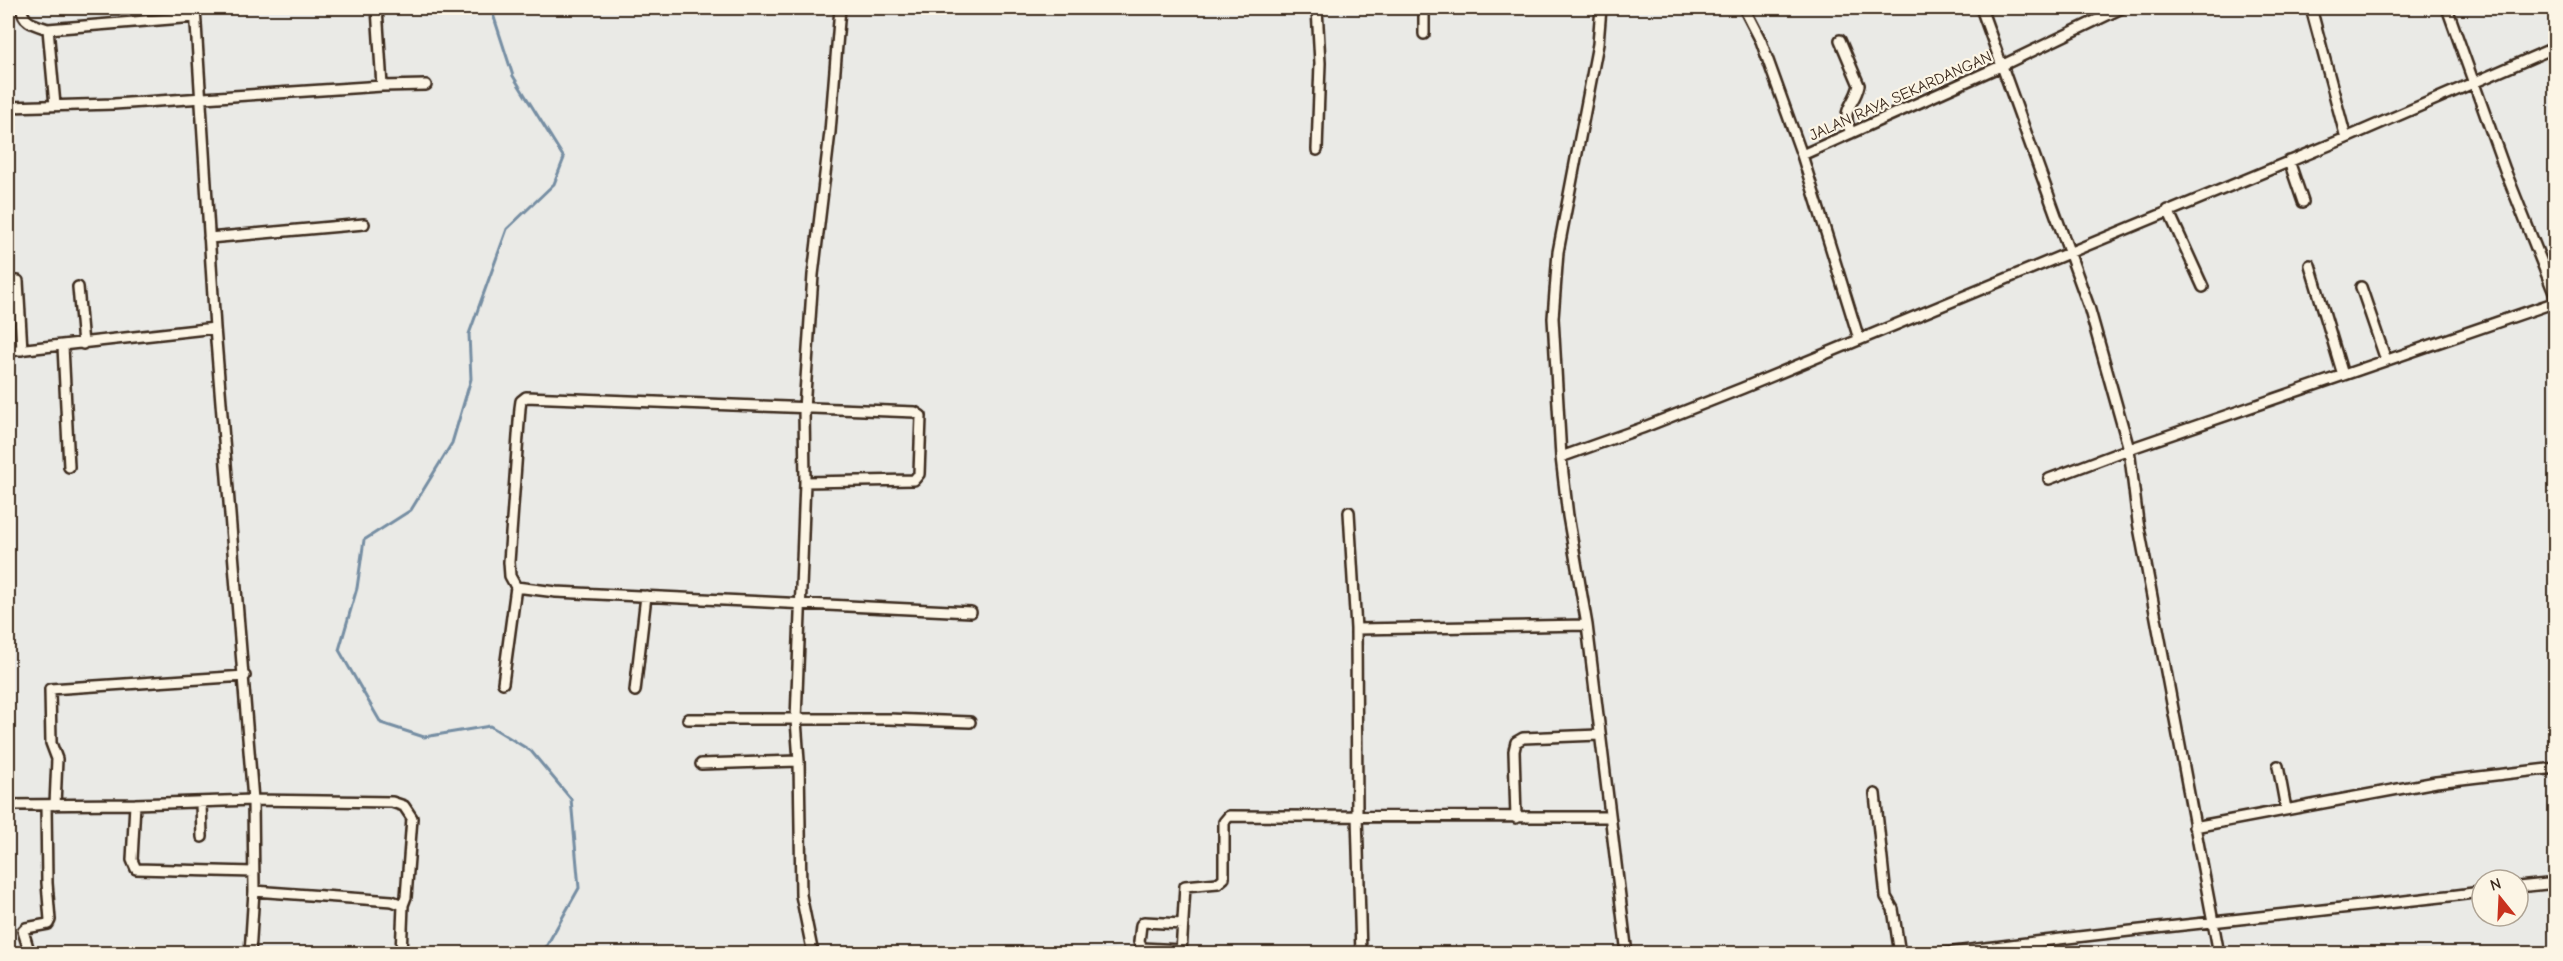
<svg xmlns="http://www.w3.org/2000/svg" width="2563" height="961" viewBox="0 0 2563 961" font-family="'Comic Neue',sans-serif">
  <rect width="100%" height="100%" fill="#eaeae6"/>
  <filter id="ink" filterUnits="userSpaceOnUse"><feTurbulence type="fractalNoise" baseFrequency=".0167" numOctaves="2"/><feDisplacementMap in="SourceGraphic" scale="12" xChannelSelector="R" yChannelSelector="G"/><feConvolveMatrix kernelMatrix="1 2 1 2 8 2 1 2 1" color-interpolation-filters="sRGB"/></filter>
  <g filter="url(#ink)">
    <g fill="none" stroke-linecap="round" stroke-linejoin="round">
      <path stroke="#768ea3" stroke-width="3" d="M491 8 513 76 564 158 554 184 507 229 469 334 471 379 452 443 411 510 364 540 357 588 339 650 381 723 424 737 490 726 531 751 571 799 579 888 542 954"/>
      <defs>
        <path id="minor" d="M22 8C22 23 36 25 48 29L195 17
          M195 8 215 328 253 800 254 891 250 954
          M377 8 382 86
          M1601 8 1598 44 1558 252 1553 318 1561 457 1568 516 1587 625 1627 954
          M1744 8 1761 41 1802 155 2003 65 2122 8
          M1981 8 2089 307 2129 449 2138 522 2219 954
          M2311 8 2346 138
          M2447 8 2505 170 2556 298
          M48 29 55 105
          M1424 34V8
          M1840 40 1859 85C1854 107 1840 107 1851 133
          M8 107 114 104 382 86 426 85
          M1317 150 1320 63 1317 8
          M1802 155 1859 339
          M2289 161 2303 202
          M2168 210 2203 287
          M209 238 364 224
          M2310 265 2343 375
          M8 281H18L22 350
          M78 287 83 344
          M2361 287 2386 360
          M63 346 69 467
          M8 351 215 328
          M1561 457 1642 428 1743 388 2346 138 2556 47
          M2049 479 2129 449 2556 302
          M805 482 914 480 919 474 921 416 915 412 526 397 521 401 520 408 509 562 510 576 516 587 556 592 971 612
          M1349 512 1356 629
          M503 683 516 587
          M635 691 646 596
          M688 719H889L970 722
          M701 764 799 761
          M2278 766 2286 809
          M1875 794 1886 897 1893 909 1900 954
          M201 802 202 837
          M135 804 132 860 136 869 254 872
          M8 805 135 804 253 800 392 802 404 806 412 818 406 897 403 905
          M55 805 57 759 51 743 50 689 245 676
          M1516 818 1514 751 1516 742 1523 738 1599 735
          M2194 827 2436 782 2556 768
          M2518 887 2556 883
          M254 891 392 901 403 905 401 954
          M1181 950 1142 948 1139 942 1141 925 1144 922 1183 924
          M30 954 23 931 26 928 48 924 50 920 47 883 46 805
          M813 954 801 895 799 761 796 720 805 482 804 409 813 275 830 132 840 8
          M1181 954 1185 886 1218 883 1224 878V822L1229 816 1610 817
          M1361 954 1357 815 1356 629 1587 625
          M1938 954C2119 930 2301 914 2482 892"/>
      </defs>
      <use href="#minor" stroke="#3b2a1e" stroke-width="14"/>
      <use href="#minor" stroke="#fcf5e5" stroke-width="9"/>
    </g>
  </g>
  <g text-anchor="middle" stroke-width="4.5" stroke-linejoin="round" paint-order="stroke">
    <g font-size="16" fill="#3b2a1e" stroke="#fcf5e5">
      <text transform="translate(1900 95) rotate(-24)" y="6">JALAN RAYA SEKARDANGAN</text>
    </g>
  </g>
  <rect width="2563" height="961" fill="none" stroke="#fcf5e5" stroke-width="30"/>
  <rect x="15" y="15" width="2533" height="931" fill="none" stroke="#3b2a1e" stroke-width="2" filter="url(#ink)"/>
  <g transform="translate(2500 898) rotate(342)"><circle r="28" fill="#fcf5e5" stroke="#afa495" stroke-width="1.5"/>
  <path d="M0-4.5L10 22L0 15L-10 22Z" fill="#c8321e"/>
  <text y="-9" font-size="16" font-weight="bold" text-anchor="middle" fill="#3b2a1e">N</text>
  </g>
</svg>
